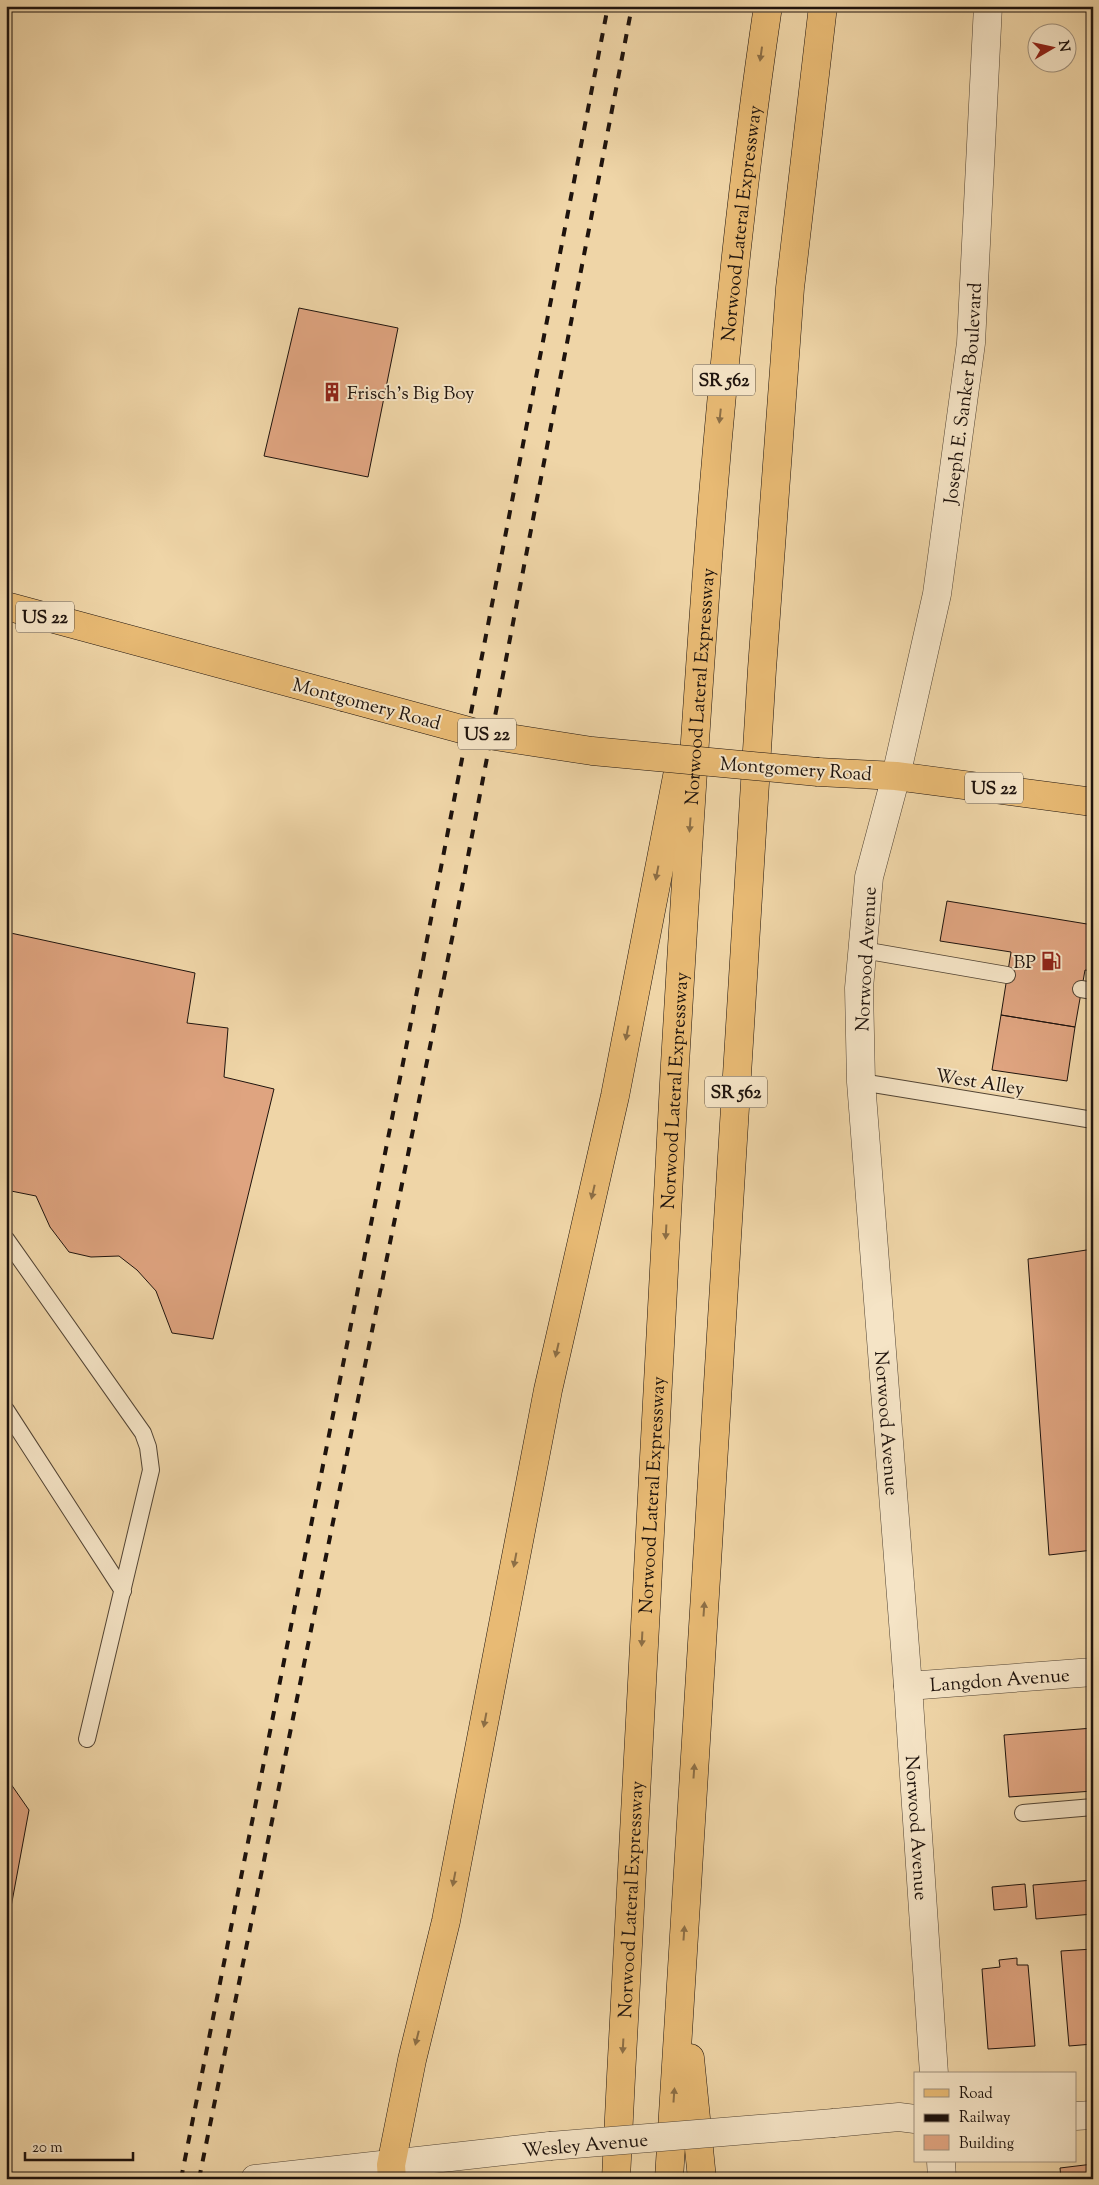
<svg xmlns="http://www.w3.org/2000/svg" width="1099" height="2185" viewBox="0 0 1099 2185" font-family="'Sorts Mill Goudy',serif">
  <rect width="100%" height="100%" fill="#efd5a7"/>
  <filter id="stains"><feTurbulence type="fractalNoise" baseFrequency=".004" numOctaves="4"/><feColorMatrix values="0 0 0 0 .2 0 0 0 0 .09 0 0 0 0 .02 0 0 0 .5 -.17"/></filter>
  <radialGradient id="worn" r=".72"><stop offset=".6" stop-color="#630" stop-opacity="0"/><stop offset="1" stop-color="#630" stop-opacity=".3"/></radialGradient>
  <path fill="#dfa480" stroke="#1e130d" d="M299 308 398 328 368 477 264 456Z
    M947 901 1093 925V971L1085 970 1075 1027 1001 1015 1011 952 940 941Z
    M6 932 195 973 187 1023 228 1028 224 1077 274 1089 213 1339 172 1333 156 1291 137 1270 119 1256 91 1257 69 1252 50 1227 36 1196 6 1190Z
    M1001 1015 1075 1027 1067 1081 992 1070Z
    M1093 1249V1550L1049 1555 1028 1259Z
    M1093 1728V1791L1009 1797 1004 1735Z
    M6 1777 29 1810 9 1918 6 1920Z
    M1093 1880V1914L1036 1919 1033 1885Z
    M1025 1884 1027 1907 994 1910 992 1887Z
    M1093 1949V2044L1069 2046 1061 1951Z
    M1017 1958V1965H1028L1035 2046 988 2049 982 1969 1000 1967 999 1960Z
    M1093 2164V2179H1061L1060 2168Z"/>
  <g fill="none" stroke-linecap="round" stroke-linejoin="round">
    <defs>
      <path id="service" d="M863 950 1007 975
        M1081 989 1093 991
        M861 1082 1093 1120
        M6 1239 143 1433 148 1447 151 1470 87 1739
        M6 1410 123 1591
        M1023 1813 1093 1807"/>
      <g id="minor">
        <path id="s1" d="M896 776 937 594 971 343 988 6"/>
        <path id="s2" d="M908 1686 1093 1672"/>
        <path d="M1075 2116 1093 2115"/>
        <path d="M834 2123 899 2117 915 2119"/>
        <path d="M255 2179 550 2146"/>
      </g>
      <g id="tertiary">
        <path id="s3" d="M896 776 869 877 859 988 861 1082 908 1686 934 2074"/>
        <path d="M941 2161 942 2179"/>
      </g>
      <path id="primary" d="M6 606 343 697
        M818 772 896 776 1093 802"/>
      <g id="motorway">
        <path d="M690 2058 702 2179"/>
        <path d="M392 2179 391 2165 412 2060 446 1921 548 1390 615 1096 680 761"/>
        <path id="s4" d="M616 2179C634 1807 654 1435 675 1064 696 710 716 356 768 6"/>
        <path d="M669 2179 762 669 790 288 823 6"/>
      </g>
    </defs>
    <use href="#service" stroke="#524434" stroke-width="18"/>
    <use href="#minor" stroke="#524434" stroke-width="29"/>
    <use href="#tertiary" stroke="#524434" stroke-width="29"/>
    <use href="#primary" stroke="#1e130d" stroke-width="29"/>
    <use href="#motorway" stroke="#1e130d" stroke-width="29"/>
    <use href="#service" stroke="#f5e4c6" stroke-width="16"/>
    <use href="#minor" stroke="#f5e4c6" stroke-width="28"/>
    <use href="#tertiary" stroke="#f5e4c6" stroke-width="28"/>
    <use href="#primary" stroke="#e8ba74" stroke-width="28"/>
    <use href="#motorway" stroke="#e8ba74" stroke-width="28"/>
    <path stroke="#1e130d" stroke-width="4" stroke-dasharray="9 9" stroke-linecap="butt" d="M181 2179 405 1053 608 6
      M199 2179 454 929 632 6"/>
    <defs>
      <path id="minor-bridge" d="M550 2146 834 2123"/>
      <path id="primary-bridge" d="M343 697 476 733 592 751 818 772"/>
    </defs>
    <use href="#minor-bridge" stroke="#524434" stroke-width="29" stroke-linecap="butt"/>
    <use href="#primary-bridge" stroke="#1e130d" stroke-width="29" stroke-linecap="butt"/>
    <use href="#minor-bridge" stroke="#f5e4c6" stroke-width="28"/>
    <use href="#primary-bridge" stroke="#e8ba74" stroke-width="28"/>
  </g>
  <defs><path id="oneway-solid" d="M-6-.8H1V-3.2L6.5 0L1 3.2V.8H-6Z" transform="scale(1.25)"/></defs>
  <g fill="#8d6f46">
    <use href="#oneway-solid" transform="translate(761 54) rotate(98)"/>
    <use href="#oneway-solid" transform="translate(720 416) rotate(96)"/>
    <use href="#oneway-solid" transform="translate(690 825) rotate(94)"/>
    <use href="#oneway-solid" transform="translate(657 873) rotate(101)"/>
    <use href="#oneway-solid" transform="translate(627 1033) rotate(101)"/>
    <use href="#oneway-solid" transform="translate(593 1192) rotate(103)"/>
    <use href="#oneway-solid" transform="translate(666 1232) rotate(93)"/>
    <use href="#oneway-solid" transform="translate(557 1350) rotate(103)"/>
    <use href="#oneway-solid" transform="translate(515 1560) rotate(101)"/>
    <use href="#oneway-solid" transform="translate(704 1609) rotate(-86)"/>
    <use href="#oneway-solid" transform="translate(642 1639) rotate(93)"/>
    <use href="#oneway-solid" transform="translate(485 1720) rotate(101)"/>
    <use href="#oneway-solid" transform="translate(694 1771) rotate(-86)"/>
    <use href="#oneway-solid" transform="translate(454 1879) rotate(101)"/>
    <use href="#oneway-solid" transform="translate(684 1933) rotate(-86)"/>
    <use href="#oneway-solid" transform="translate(417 2038) rotate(104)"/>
    <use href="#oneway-solid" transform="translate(623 2046) rotate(93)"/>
    <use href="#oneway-solid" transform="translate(674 2095) rotate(-86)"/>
  </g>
  <defs>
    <symbol id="building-bare" viewBox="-9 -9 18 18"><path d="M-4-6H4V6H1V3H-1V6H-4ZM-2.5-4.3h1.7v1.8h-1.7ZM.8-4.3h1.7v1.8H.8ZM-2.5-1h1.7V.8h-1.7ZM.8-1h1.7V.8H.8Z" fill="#8f2418" stroke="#f5e4c6" stroke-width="2.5" paint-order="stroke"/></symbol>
    <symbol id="fuel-bare" viewBox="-9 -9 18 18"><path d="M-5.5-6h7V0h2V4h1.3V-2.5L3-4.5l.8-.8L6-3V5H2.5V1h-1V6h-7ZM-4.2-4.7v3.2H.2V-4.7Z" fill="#8f2418" stroke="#f5e4c6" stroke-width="2.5" paint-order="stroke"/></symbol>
  </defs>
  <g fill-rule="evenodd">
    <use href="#building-bare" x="318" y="378" width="28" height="28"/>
    <use href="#fuel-bare" x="1037" y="947" width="28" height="28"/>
  </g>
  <g text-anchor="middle" stroke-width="4" stroke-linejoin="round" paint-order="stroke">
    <g fill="#f5e4c6" stroke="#5e5244" stroke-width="1">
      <rect x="693" y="364.5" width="62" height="31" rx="4"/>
      <rect x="16" y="601.5" width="58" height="31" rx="4"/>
      <rect x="458" y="718.5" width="58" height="31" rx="4"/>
      <rect x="965" y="772.5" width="58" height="31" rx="4"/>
      <rect x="705" y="1076.5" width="62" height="31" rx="4"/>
    </g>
    <g font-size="18" font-weight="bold" fill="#1e130d">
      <text x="724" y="386">SR 562</text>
      <text x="45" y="623">US 22</text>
      <text x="487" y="740">US 22</text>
      <text x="994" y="794">US 22</text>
      <text x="736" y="1098">SR 562</text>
    </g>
    <g font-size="19" fill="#1e130d" stroke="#f5e4c6">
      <text dy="7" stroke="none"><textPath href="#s4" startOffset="1960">Norwood Lateral Expressway</textPath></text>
      <text dy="7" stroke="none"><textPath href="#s1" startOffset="389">Joseph E. Sanker Boulevard</textPath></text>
      <text dy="7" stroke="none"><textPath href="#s4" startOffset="1495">Norwood Lateral Expressway</textPath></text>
      <text transform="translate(367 703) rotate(15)" y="7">Montgomery Road</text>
      <text transform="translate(796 768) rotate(4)" y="7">Montgomery Road</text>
      <text transform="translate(865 959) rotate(-87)" y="7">Norwood Avenue</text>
      <text transform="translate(980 1081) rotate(9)" y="7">West Alley</text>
      <text dy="7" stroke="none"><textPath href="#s4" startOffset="1090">Norwood Lateral Expressway</textPath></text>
      <text dy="7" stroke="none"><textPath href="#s3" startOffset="652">Norwood Avenue</textPath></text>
      <text dy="7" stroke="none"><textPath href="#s4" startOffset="685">Norwood Lateral Expressway</textPath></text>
      <text dy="7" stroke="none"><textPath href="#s2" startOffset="92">Langdon Avenue</textPath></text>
      <text dy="7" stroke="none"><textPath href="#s3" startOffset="1058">Norwood Avenue</textPath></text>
      <text dy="7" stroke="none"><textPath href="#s4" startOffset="280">Norwood Lateral Expressway</textPath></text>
      <text transform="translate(585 2144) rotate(-5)" y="7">Wesley Avenue</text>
    </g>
    <g font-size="19" fill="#1e130d" stroke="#f5e4c6" text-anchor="start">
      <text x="347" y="399">Frisch's Big Boy</text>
      <text x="1036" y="968" text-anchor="end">BP</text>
    </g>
  </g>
  <rect width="1099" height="2185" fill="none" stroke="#efd5a7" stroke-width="25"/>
  <rect x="8" y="8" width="1084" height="2170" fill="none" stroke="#1e130d" stroke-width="2.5"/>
  <rect x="12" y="12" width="1074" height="2160" fill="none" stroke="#1e130d"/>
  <rect x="914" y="2072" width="162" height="90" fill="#f5e4c6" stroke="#9f907c"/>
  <rect x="924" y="2089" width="25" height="8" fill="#e8ba74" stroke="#9f907c"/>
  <text x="959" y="2098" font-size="15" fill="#1e130d">Road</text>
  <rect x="924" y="2114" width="25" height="8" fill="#1e130d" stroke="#9f907c"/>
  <text x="959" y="2122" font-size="15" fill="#1e130d">Railway</text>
  <rect x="924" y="2135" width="25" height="15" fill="#dfa480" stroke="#9f907c"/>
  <text x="959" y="2148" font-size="15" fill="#1e130d">Building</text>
  <g transform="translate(1052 48) rotate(81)"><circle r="24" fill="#f5e4c6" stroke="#9f907c"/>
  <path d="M0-4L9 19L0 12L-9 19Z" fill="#8f2418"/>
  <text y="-8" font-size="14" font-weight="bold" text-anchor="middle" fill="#1e130d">N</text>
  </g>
  <path d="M25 2152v8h108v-8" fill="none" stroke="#1e130d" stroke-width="2.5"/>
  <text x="32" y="2152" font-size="15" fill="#1e130d" stroke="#f5e4c6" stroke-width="4" paint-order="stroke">20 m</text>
  <rect width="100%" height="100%" filter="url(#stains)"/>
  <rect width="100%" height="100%" fill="url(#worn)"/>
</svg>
